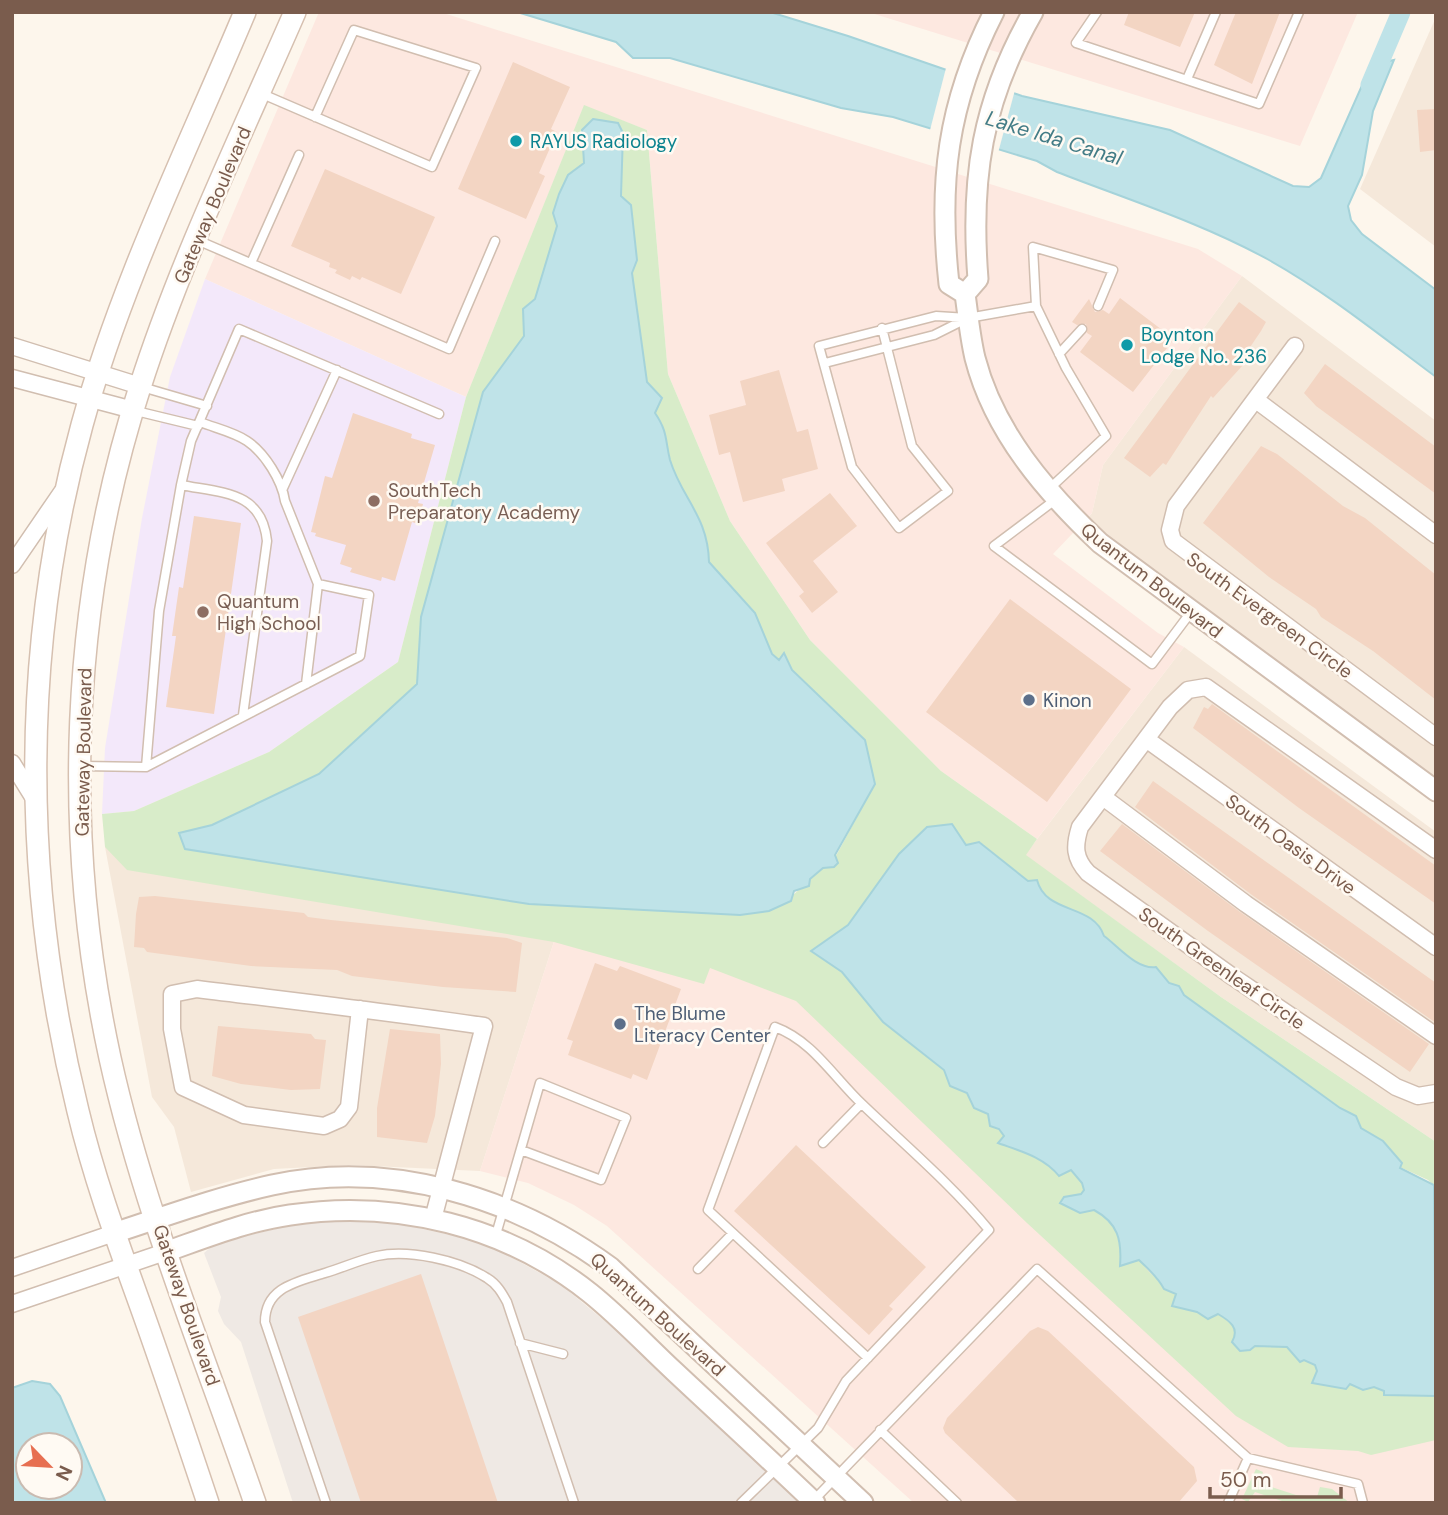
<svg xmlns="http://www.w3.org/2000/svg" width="1448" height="1515" viewBox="0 0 1448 1515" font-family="'DM Sans',sans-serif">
  <rect width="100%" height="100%" fill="#fdf6ec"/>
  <path fill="#f5e8da" d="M1436 17V247L1360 189Z
    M1242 276 1436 421V779L1105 535 1087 519 1092 513 1103 465Z
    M1184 647 1436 832V1142L1221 997 1025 855Z
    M105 847 559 926 480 1171 351 1165 274 1169 191 1192 174 1127 152 1097Z"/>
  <path fill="#fde8e0" d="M319 12H440L1198 249 1242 276 1103 465 1092 513 1053 554 1158 633 1184 647 1037 839 941 771 810 640 730 521 668 374 647 130 584 106 466 397 205 279Z
    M868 12H1358L1300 146Z
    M559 926 691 954 801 995 1436 1433V1503H914L607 1226 574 1205 528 1183 480 1171Z"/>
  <path fill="#efe9e4" d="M339 1220 396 1223 468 1239 500 1251 560 1284 623 1336 800 1503H293L241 1342 224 1324 218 1311 221 1297 204 1253 211 1247 245 1236 297 1224Z"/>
  <path fill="#f3e8fa" d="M205 279 466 397 398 662 269 752 134 811 102 814 105 748 142 518 170 377Z"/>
  <path fill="#d8ecc9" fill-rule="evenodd" d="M584 105 647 130 668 374 730 521 810 640 941 771 1037 839 1026 855 1221 997 1436 1142V1188L1428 1180 1400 1167 1402 1163 1383 1141 1361 1128 1356 1116 1340 1108 1184 995 1179 986 1169 983 1156 967C1137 970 1118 946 1104 936 1096 913 1080 916 1062 907 1032 892 1006 863 980 842L966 846 952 824 926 827 899 854 848 925 812 951 842 972 883 1022 944 1070 950 1086 967 1093 974 1107 988 1114 1005 1136 999 1143C1020 1151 1044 1158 1059 1175L1070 1170 1082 1183 1084 1189 1081 1194 1064 1197 1080 1213 1094 1210C1098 1212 1106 1215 1109 1218 1124 1234 1116 1249 1142 1262 1148 1274 1158 1277 1164 1289L1176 1294 1172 1306 1197 1312 1208 1319 1217 1313 1234 1326 1236 1335 1254 1346 1287 1347 1296 1357 1315 1365 1317 1371 1313 1383 1346 1389 1350 1384 1363 1390 1374 1387 1384 1391 1385 1395 1436 1396V1440L1371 1455 1358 1451 1288 1447 1236 1416 1027 1223 796 1001 710 968 704 984 554 942 127 870 105 847 102 814 134 811 269 752 398 662 466 397ZM582 130 623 133 621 196 631 205 637 260 632 273 647 382 662 398 655 413C668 432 665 440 670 460 682 498 709 517 709 562L755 613 772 654 779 660 785 654 792 670 865 740 875 784 831 865 823 868 792 896 180 833 212 825 319 774 417 684 421 617 483 392 524 336 523 309 535 299 557 226 553 213 559 194 568 175 584 163Z
    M1256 1469 1263 1472 1259 1483 1296 1495 1317 1497 1320 1487 1332 1489 1350 1503H1288L1255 1492 1248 1502 1242 1499Z"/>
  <path fill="#bfe3e8" stroke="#a5d3da" stroke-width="2" fill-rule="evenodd" d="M517 12H770L848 36 1022 96 1170 130 1293 186 1309 187 1321 178 1371 65 1394 60 1373 111 1362 175 1348 206 1351 220 1362 234 1436 290V377C1382 337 1328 293 1269 260 1202 223 1129 200 1057 172L1037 161 893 117 841 108 670 58H633L616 42Z
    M593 119 618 123 623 133 621 196 631 205 637 260 632 273 647 382 662 398 655 413C668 432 665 440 670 460 682 499 708 516 709 562L755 613 772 654 779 660 784 653 792 670 865 740 875 784 835 855 838 863 834 867 823 868 810 879 809 886 794 891 791 901 769 911 740 915 529 904 185 849 179 833 212 825 319 774 417 684 421 617 483 392 524 336 523 309 535 299 557 226 553 213 559 194 568 175 584 163 582 130Z
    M952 824 966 845 979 842 1028 881 1037 880C1046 915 1093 903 1104 936 1118 946 1137 970 1156 967L1169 983 1179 986 1184 995 1340 1108 1356 1116 1361 1128 1383 1141 1402 1163 1400 1168 1434 1185 1436 1396 1384 1395V1391L1374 1387 1363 1390 1350 1384 1346 1389 1312 1383 1317 1371 1315 1365 1304 1360 1300 1362 1287 1347 1255 1346 1250 1350 1240 1351 1232 1342C1240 1328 1230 1321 1218 1314L1208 1319 1197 1312 1172 1306 1176 1294 1164 1289C1158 1277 1148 1269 1139 1260L1120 1266C1122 1240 1118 1223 1094 1210L1080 1213 1060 1203 1064 1197 1081 1194 1084 1190 1082 1183 1071 1170 1059 1176C1044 1157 1020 1151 998 1143L1004 1136 999 1129 990 1126 988 1114 974 1108 967 1093 950 1086 944 1070 883 1022 842 972 811 951 848 925 899 854 927 827Z
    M32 1381 50 1384 60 1396 106 1503H12V1388ZM28 1445H70V1487H28Z"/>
  <path fill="#fdf6ec" d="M946 68 1015 90 998 153 929 134Z"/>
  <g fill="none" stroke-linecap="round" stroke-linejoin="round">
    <path stroke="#bfe3e8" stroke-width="19" d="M1370 85 1401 12"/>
  </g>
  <path fill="#f3d5c3" d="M1129 12H1195L1180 47 1124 25Z
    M1236 12H1280L1252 84 1214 65Z
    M513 62 570 87 551 129 557 132 539 173 545 176 526 219 458 189Z
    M1436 109V150L1420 152 1417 110Z
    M325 169 435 217 401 294 362 277 360 280 352 276 350 280 335 273 337 270 329 267 330 263 291 246Z
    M1120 298 1174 339 1133 392 1080 352 1092 336 1087 333 1086 324 1077 325 1072 322 1089 299 1095 312 1103 310 1109 314Z
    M1239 302 1266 322 1261 331 1240 362 1243 365 1213 398 1211 396 1166 465 1163 463 1150 477 1124 458Z
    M1325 364 1436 447V494L1316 406 1304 393Z
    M779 370 797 432 808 429 818 469 782 479 785 491 743 502 730 452 719 455 709 415 746 405 740 381Z
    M353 413 412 434 411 438 435 445 418 503 423 504 418 524 412 522 395 581 382 577 381 581 350 572 352 568 340 564 346 545 315 536 316 533 311 532 325 476 332 478Z
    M1261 446 1277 454 1343 506 1365 518 1436 575V700L1373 651 1321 617 1316 609 1269 577 1203 523Z
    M830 493 857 526 813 561 838 592 812 613 799 596 804 592 766 543Z
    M194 516 241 523 214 714 166 707 176 636H172L179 587 183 588Z
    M1010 599 1131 689 1047 802 926 712Z
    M1212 704 1436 866V904L1299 808 1193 728 1204 707 1208 709Z
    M1153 781 1436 983V1023L1252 895 1135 807Z
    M1122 824 1240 912 1429 1044 1410 1072 1208 931 1100 851Z
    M155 896 304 913 308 917 331 920 507 938 522 943 516 992 443 987 352 976 337 970 251 966 147 952 144 948 134 947 136 914 139 897Z
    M595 963 617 971 620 966 681 989 647 1080 633 1074 631 1079 568 1055 573 1041 567 1039Z
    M218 1026 311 1034 315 1039 326 1040 320 1089 291 1090 241 1084 212 1076Z
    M390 1029 440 1034 441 1064 435 1116 427 1143 377 1137V1108Z
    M796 1145 926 1267 889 1306 893 1309 869 1335 734 1211Z
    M421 1274 498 1503H361L298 1317Z
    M1038 1327 1048 1331 1194 1467 1197 1481 1178 1503H1019L945 1433 943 1428 947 1418 1030 1331Z"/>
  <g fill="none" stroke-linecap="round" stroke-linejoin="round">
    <defs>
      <path id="service" d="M1097 12 1076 43 1259 104 1299 12
        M1187 79 1216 12
        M260 93 432 167 476 68 354 30 315 117
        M197 240 449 349 495 241
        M251 263 299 155
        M882 328 912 446 948 491 899 528 852 467 819 346 936 316 968 318 1036 306
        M1059 354 1082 329
        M825 363 934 335 968 318
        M142 387 207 406
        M136 411 198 426
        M200 422C215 428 234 432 247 441 265 453 282 481 285 501L318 584
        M181 485 191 441 239 329 439 414
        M283 488 337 370
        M1050 488 1106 436 1066 368 1036 306 1033 247 1113 270 1098 306
        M1055 500 994 546 1152 664 1191 612
        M82 766 146 767 360 656 369 595 318 584 306 684
        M146 767 159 611 181 485C222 493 262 491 267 541L243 715
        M823 1143 861 1104
        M495 1238 540 1083 626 1118 601 1180 521 1150
        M698 1269 733 1233
        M520 1343 563 1354
        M880 1430 957 1503
        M812 1502 1037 1269 1248 1458 1358 1484 1363 1503
        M326 1503 265 1322C265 1287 297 1282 325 1273 342 1268 359 1260 377 1256 408 1249 459 1260 487 1278 497 1284 502 1293 507 1302L574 1503
        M741 1503 818 1428 846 1381 989 1230C951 1184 906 1146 863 1105 834 1078 813 1041 775 1027L708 1210 868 1358
        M1228 1503 1248 1458"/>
      <path id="minor" d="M12 346 140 386
        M1295 346 1176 506 1170 530 1173 541 1436 737
        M12 378 133 410
        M1256 400 1436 535
        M12 565 62 492
        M1146 739 1436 947
        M12 763 35 800
        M1103 797 1246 904 1436 1036
        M1436 850 1206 687 1188 690 1170 707 1080 827C1074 846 1074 858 1088 873L1233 977 1396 1087 1418 1096 1436 1093
        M360 1009 349 1107 340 1119 324 1126 244 1115 183 1087 172 1029V994L197 989C293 1001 389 1012 484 1026L433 1219
        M12 1268 114 1233
        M12 1304 168 1251"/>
      <path id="tertiary" d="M1033 12C982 101 970 178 978 279L965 294C968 315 970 337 975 358 994 432 1046 492 1100 543L1436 791
        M965 294 949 284C938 183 947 104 994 12
        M114 1233C166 1216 218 1197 272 1185 390 1159 514 1197 610 1267L863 1503
        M168 1251C208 1237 248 1221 290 1215 396 1199 506 1226 590 1293 620 1317 647 1346 675 1372 722 1416 769 1459 815 1503"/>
      <path id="secondary" d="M208 1503C185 1434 162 1365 137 1296 115 1235 93 1174 78 1111 22 885 20 650 82 425 121 283 188 148 245 12
        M255 1503C205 1357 143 1208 110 1058 62 837 70 603 140 387 181 259 241 136 295 12"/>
    </defs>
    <use href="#service" stroke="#d1beb0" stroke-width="11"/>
    <use href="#minor" stroke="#d1beb0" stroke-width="19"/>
    <use href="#tertiary" stroke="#d1beb0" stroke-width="23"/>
    <use href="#secondary" stroke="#d6c0b0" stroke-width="24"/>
    <use href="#service" stroke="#fff" stroke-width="8"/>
    <use href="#minor" stroke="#fff" stroke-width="16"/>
    <use href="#tertiary" stroke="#fff" stroke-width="19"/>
    <use href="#secondary" stroke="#fff" stroke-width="21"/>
  </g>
  <g fill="#0f9aa8" stroke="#fffaf3" stroke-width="2.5">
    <circle cx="516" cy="141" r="7"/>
    <circle cx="1127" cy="345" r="7"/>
  </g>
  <g fill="#8d6e63" stroke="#fffaf3" stroke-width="2.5">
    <circle cx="374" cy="501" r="7"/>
    <circle cx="203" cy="612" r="7"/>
  </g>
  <g fill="#5c6f8a" stroke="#fffaf3" stroke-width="2.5">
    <circle cx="1029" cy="700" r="7"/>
    <circle cx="620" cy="1024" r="7"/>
  </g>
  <g text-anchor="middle" stroke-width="5" stroke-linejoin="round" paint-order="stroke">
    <g font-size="19" fill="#0d838f" stroke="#fffaf3" text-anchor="start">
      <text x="530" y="148">RAYUS Radiology</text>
      <text x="1141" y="341">Boynton<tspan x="1141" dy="22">Lodge No. 236</tspan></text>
    </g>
    <g font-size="19" fill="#7a5c4d" stroke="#fffaf3">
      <text transform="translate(212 205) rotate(-67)" y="7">Gateway Boulevard</text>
      <text transform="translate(1152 580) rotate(38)" y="7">Quantum Boulevard</text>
      <text transform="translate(1270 615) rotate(36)" y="7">South Evergreen Circle</text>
      <text transform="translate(83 752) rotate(-89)" y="7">Gateway Boulevard</text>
      <text transform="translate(1291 844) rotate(36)" y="7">South Oasis Drive</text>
      <text transform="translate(1222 968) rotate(35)" y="7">South Greenleaf Circle</text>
      <text transform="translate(187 1305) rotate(71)" y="7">Gateway Boulevard</text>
      <text transform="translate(658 1314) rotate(42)" y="7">Quantum Boulevard</text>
    </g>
    <g font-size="19" fill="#785e54" stroke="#fffaf3" text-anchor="start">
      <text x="388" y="497">SouthTech<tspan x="388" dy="22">Preparatory Academy</tspan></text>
      <text x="217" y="608">Quantum<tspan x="217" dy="22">High School</tspan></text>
    </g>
    <g font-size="19" fill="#4e5e75" stroke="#fffaf3" text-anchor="start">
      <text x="1043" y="707">Kinon</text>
      <text x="634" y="1020">The Blume<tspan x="634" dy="22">Literacy Center</tspan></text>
    </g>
    <g font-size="21" font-style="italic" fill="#437c86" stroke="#fffaf3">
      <text transform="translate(1054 138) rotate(17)" y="7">Lake Ida Canal</text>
    </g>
  </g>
  <rect width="1448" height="1515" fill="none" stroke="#7a5c4d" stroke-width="28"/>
  <g transform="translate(49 1466) rotate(115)"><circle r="33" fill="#fffaf3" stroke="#cabbb1" stroke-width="2"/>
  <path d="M0-5L12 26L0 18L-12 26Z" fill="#e76f51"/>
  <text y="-10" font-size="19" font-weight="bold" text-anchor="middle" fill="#7a5c4d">N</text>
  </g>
  <path d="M1210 1487v10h131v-10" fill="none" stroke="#7a5c4d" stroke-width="3.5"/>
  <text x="1220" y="1487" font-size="21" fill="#7a5c4d" stroke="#fffaf3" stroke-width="5" paint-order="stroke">50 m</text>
</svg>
